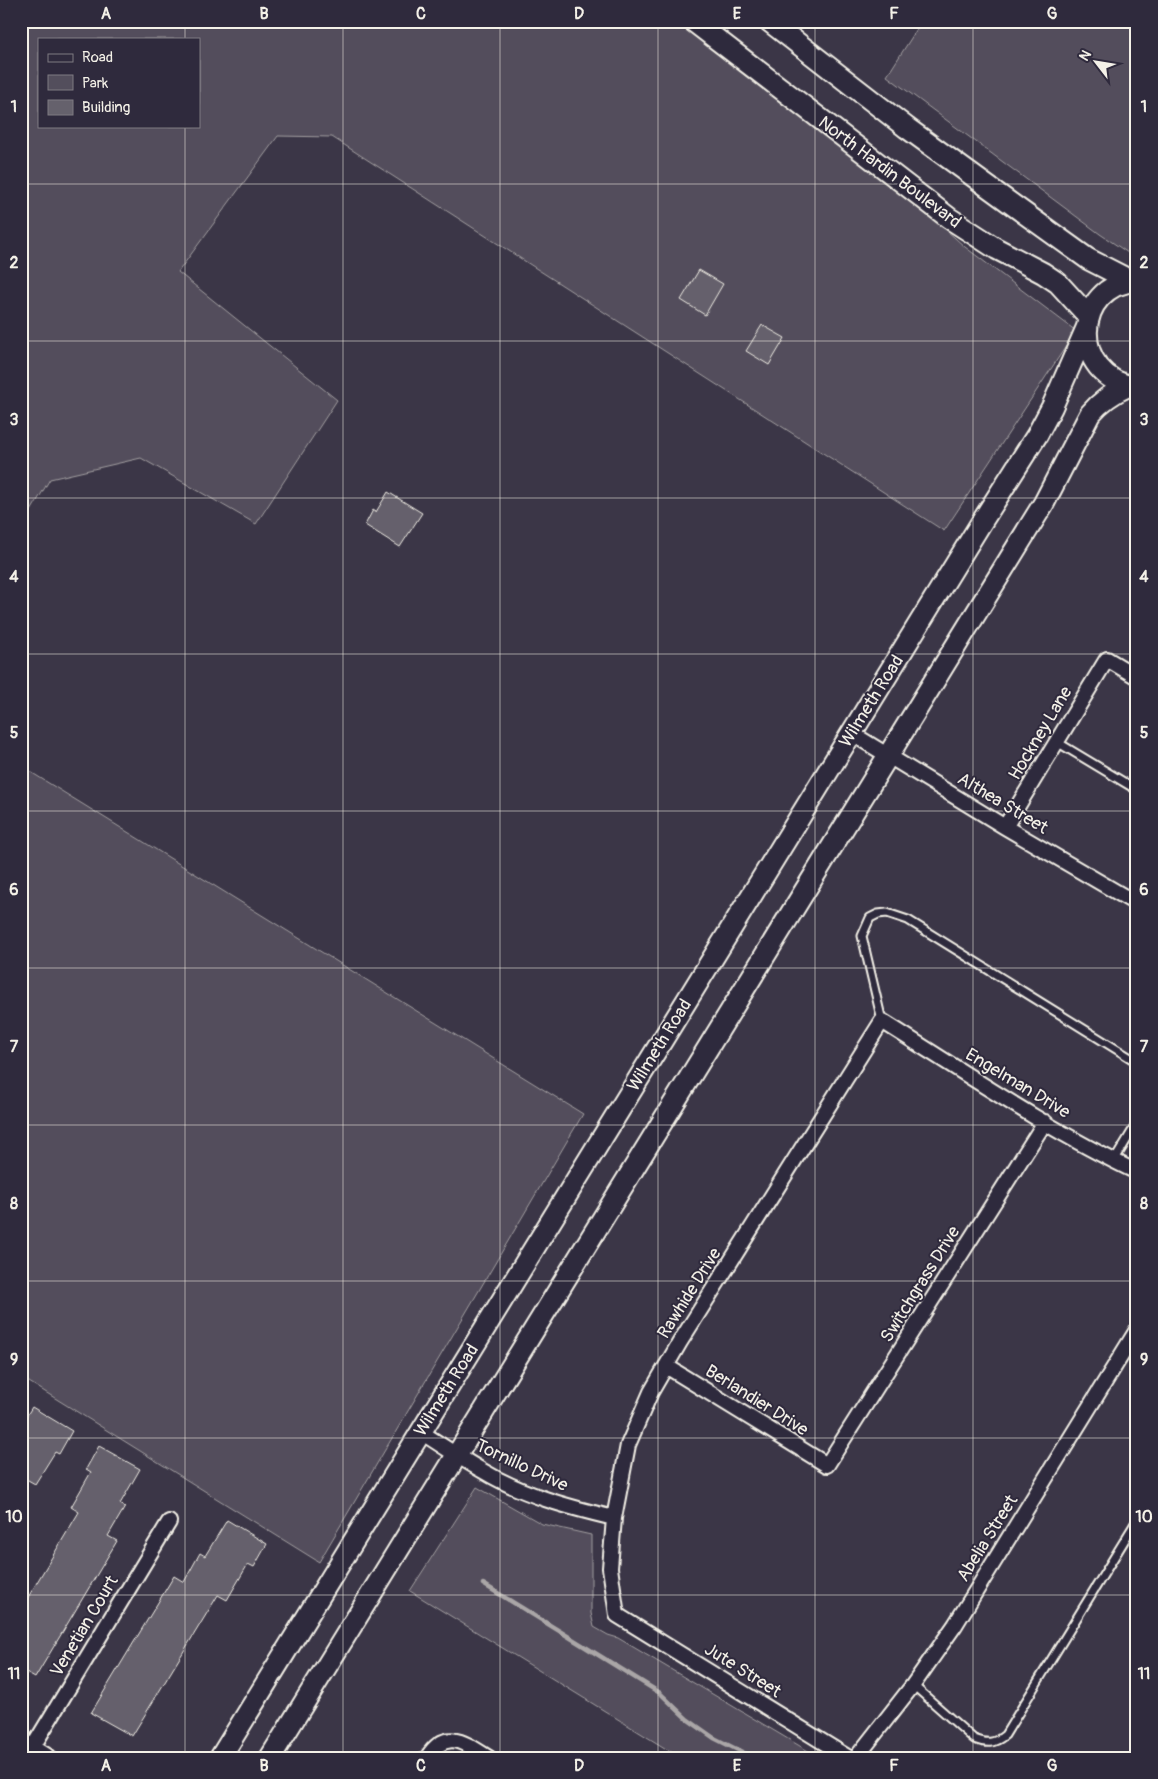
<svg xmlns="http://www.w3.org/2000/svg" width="1158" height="1779" viewBox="0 0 1158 1779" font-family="Pangolin,sans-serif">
  <rect width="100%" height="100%" fill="#3b3647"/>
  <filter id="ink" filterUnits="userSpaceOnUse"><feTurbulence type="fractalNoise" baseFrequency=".02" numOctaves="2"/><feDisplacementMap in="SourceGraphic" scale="10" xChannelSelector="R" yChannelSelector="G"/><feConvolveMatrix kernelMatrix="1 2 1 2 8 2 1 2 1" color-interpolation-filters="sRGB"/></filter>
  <g filter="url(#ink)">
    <path fill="#534e5c" stroke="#a4a0a2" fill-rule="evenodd" d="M21 21H695L828 124 965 247 1076 331 944 531 332 137 278 136 178 272 337 400 256 524 141 458 50 479 21 528ZM39 39H199V126H39Z
      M922 21H1137V259L1100 234 887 76Z
      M21 766 583 1114 319 1562 21 1377Z
      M477 1487 542 1524 591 1535V1613L594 1627 608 1635 618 1638 820 1758H681L410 1591Z"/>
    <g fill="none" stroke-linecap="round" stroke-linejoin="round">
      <path stroke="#aaa6a7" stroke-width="4.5" d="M483 1584 660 1693 687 1719 714 1738 754 1758"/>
    </g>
    <path fill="#65616c" stroke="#f4f1e8" d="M699 270 723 284 705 315 681 300Z
      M762 325 785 338 769 365 746 351Z
      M388 492 422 513 400 547 365 525 373 510 376 512Z
      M32 1407 72 1431 59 1454 55 1452 35 1484 21 1476V1425Z
      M99 1446 140 1469 120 1504 125 1507 108 1536 117 1541 35 1678 21 1670V1609L79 1512 71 1507 91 1472 86 1469Z
      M227 1520 267 1544 254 1567 248 1564 227 1600 218 1595 132 1736 91 1713 174 1576 184 1582 200 1553 205 1556Z"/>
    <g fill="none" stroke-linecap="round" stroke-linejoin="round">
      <defs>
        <path id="lane" d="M1057 742 1137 790
          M882 1021 862 936 870 918 878 914 887 913 908 920 1137 1062
          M1114 1161 1137 1123
          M913 1685 974 1739C987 1744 994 1744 1005 1735L1137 1520"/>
        <path id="street" d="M851 733 1005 827 1137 904
          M1005 827 1107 659 1137 677
          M666 1366 827 1465 1045 1122
          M421 1432C441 1445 462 1459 483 1471 523 1495 568 1507 614 1518
          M31 1750 169 1522
          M427 1758C446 1727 465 1743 489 1758
          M849 1758 617 1615 610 1568 614 1518 628 1445 651 1392 680 1342 882 1021C965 1073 1048 1130 1137 1172
          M856 1758 913 1685 955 1625 1137 1330"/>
        <path id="secondary" d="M693 21 949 218 997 249 1043 273 1058 283 1089 317
          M769 21 907 128 1013 205 1088 259 1131 281
          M1135 387C1069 377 1072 284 1137 281
          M21 1743 45 1758
          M220 1758 981 523 1037 435 1052 407 1087 327
          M270 1758 1044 503 1090 414C1101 401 1112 393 1128 386"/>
      </defs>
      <use href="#lane" stroke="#f4f1e8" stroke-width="11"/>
      <use href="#street" stroke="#f4f1e8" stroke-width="18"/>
      <use href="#secondary" stroke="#f4f1e8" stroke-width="24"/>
      <use href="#lane" stroke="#2f2a3d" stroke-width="7"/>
      <use href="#street" stroke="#2f2a3d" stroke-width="14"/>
      <use href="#secondary" stroke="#2f2a3d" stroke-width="20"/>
    </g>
  </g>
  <path fill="none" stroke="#f4f1e8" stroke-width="1" stroke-opacity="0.55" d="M185 21V39M343 21V1758M500 21V1758M658 21V1758M815 21V1758M973 21V1758M185 126V1758M21 184H1137M21 341H1137M21 498H1137M21 654H1137M21 811H1137M21 968H1137M21 1125H1137M21 1281H1137M21 1438H1137M21 1595H1137"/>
  <g text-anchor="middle" stroke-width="4" stroke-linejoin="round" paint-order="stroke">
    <g font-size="18" fill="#f4f1e8" stroke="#2f2a3d">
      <text transform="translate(890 172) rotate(37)" y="6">North Hardin Boulevard</text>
      <text transform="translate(871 701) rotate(-58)" y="6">Wilmeth Road</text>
      <text transform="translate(1040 733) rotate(-59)" y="6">Hockney Lane</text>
      <text transform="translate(1003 803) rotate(31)" y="6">Althea Street</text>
      <text transform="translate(659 1045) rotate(-58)" y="6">Wilmeth Road</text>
      <text transform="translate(1018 1083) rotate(31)" y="6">Engelman Drive</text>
      <text transform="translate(920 1284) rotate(-58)" y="6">Switchgrass Drive</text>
      <text transform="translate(689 1293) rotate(-58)" y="6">Rawhide Drive</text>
      <text transform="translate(446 1390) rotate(-58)" y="6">Wilmeth Road</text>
      <text transform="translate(757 1400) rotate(32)" y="6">Berlandier Drive</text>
      <text transform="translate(522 1465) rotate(25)" y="6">Tornillo Drive</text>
      <text transform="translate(987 1538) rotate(-58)" y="6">Abelia Street</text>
      <text transform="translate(84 1626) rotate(-59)" y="6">Venetian Court</text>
      <text transform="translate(743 1670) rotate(32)" y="6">Jute Street</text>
    </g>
  </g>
  <rect width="1158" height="1779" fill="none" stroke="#2f2a3d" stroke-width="55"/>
  <rect x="38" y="38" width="162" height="90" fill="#2f2a3d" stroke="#7e7a81"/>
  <rect x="48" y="54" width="25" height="8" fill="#2f2a3d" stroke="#7e7a81"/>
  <text x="82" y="62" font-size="15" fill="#f4f1e8">Road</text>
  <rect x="48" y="75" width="25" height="15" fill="#534e5c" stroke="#7e7a81"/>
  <text x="82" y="88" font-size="15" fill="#f4f1e8">Park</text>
  <rect x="48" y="100" width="25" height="15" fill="#65616c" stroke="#7e7a81"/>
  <text x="82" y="112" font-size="15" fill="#f4f1e8">Building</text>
  <g transform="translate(1096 62) rotate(301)" stroke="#2f2a3d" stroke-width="4" paint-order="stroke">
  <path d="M0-4L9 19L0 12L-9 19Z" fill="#f4f1e8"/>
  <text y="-8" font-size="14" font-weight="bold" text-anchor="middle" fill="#f4f1e8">N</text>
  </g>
  <rect x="28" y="28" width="1102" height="1724" fill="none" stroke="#f4f1e8" stroke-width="2"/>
  <g font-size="16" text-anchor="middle" font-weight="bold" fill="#f4f1e8">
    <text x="106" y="19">A</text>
    <text x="264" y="19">B</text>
    <text x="421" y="19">C</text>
    <text x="579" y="19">D</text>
    <text x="737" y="19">E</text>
    <text x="894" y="19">F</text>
    <text x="1052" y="19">G</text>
    <text x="14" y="112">1</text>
    <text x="1144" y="112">1</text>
    <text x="14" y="268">2</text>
    <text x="1144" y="268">2</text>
    <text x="14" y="425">3</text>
    <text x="1144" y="425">3</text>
    <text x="14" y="582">4</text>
    <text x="1144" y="582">4</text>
    <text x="14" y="738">5</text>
    <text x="1144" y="738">5</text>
    <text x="14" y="895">6</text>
    <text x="1144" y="895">6</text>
    <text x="14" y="1052">7</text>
    <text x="1144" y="1052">7</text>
    <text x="14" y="1209">8</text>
    <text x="1144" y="1209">8</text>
    <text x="14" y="1365">9</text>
    <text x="1144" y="1365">9</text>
    <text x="14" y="1522">10</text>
    <text x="1144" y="1522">10</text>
    <text x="14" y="1679">11</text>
    <text x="1144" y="1679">11</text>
    <text x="106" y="1771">A</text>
    <text x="264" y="1771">B</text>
    <text x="421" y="1771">C</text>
    <text x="579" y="1771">D</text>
    <text x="737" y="1771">E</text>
    <text x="894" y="1771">F</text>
    <text x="1052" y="1771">G</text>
  </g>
</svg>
